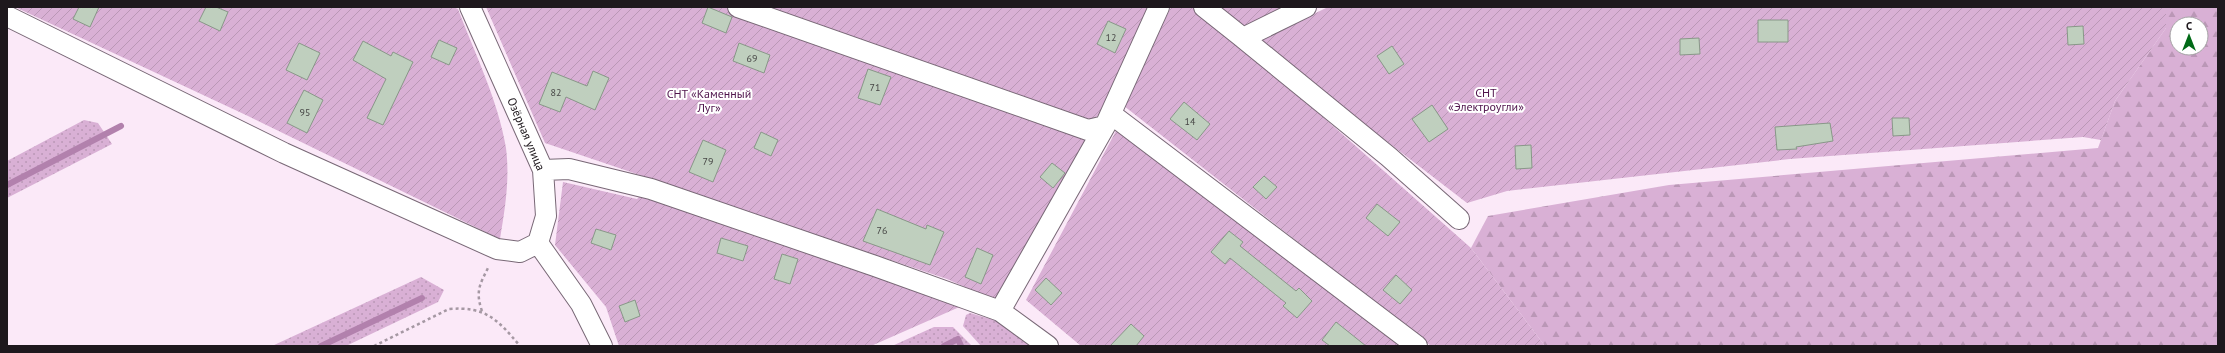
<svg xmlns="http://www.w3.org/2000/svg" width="2225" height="353" viewBox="0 0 2225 353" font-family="'PT Sans',sans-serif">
  <defs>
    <pattern id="grass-dots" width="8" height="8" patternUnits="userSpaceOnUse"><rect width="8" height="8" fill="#d9b0d5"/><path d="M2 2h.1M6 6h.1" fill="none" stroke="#ba97b6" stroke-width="1.8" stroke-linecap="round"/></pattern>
    <pattern id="forest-firs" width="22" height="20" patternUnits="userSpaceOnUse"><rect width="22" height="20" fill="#d9b0d5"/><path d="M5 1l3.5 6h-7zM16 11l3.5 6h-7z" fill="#ba97b6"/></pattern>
    <pattern id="garden-furrows" width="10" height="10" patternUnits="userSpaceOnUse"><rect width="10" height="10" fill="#d9b0d5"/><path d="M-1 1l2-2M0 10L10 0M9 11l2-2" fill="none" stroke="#ba97b6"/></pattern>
  </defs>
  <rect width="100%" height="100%" fill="#fbe9f8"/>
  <path fill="url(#grass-dots)" d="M84 120 98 123 112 144 7 198V161Z
    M421 277 444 290 438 302 346 346H272Z
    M970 313 1011 325 1037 346H981L963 326 966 315Z
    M934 327H953L972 346H892Z"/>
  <path fill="url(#forest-firs)" fill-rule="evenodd" d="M2166 7H2218V346H1545L1471 248 1488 216 1669 185 2098 148 2115 101 2166 28ZM2177 24H2201V48H2177Z"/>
  <path fill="url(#garden-furrows)" d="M15 7H453L458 9C475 54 498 100 506 148 510 179 505 209 500 239L248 116Z
    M486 7H725L1087 138 999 302 947 279 545 143Z
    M766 7H1148L1101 113 1092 120Z
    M1171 7H1194L1247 50 1471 248 1545 346H1431L1124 106Z
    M1217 7H1287L1241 29Z
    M1328 7H2166V28L2115 101 2101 140 2083 137 1790 159 1507 191 1467 203 1307 80 1261 40Z
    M1117 129 1404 346H1081L1026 300Z
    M563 182 637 199 641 195 964 305 871 346H619L606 307 555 245Z"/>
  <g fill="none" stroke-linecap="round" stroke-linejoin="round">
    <path stroke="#b281ad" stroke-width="6" d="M7 185 121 126
      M321 346 422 298
      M944 346 958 339 961 346"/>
  </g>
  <path fill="#bfcfbe" stroke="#889788" d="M79 7H99L90 27 73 19Z
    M206 7H216L228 12 220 31 199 21Z
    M708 7 732 17 726 33 702 23Z
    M1758 20H1788V42H1758Z
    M1108 21 1126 29 1115 53 1097 44Z
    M2083 26 2084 44 2068 45 2067 27Z
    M1699 38 1700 54 1680 55V39Z
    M439 40 457 48 449 65 431 57Z
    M363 41 391 56 393 52 413 62 383 125 367 118 386 79 353 60Z
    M299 43 320 53 307 80 286 70Z
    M739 43 770 55 764 73 733 61Z
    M1392 46 1404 64 1389 74 1377 56Z
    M868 69 891 77 880 105 858 98Z
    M593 71 609 78 595 110 566 97 560 112 539 104 552 72 587 86Z
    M304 90 323 100 307 133 287 123Z
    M1184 102 1210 124 1197 140 1170 119Z
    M1432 105 1448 129 1429 142 1412 119Z
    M1892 118H1909L1910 135 1893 136Z
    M1830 123 1833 141 1796 147 1797 149 1777 150 1775 127Z
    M761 132 778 140 771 156 754 148Z
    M703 140 726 150 713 182 689 172Z
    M1531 145 1532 168 1516 169 1515 146Z
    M1052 163 1065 173 1053 188 1040 177Z
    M1264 176 1277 187 1266 199 1253 187Z
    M1377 204 1400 222 1388 236 1366 218Z
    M877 209 926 229 927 225 944 232 930 265 863 241Z
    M596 229 616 235 611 250 591 243Z
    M1229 231 1243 242 1240 246 1296 291 1299 288 1312 301 1297 318 1283 306 1286 303 1230 258 1225 264 1211 252Z
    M721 238 748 246 743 261 717 253Z
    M977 248 993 255 981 284 965 277Z
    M782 254 798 259 790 284 774 279Z
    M1396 275 1412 290 1400 304 1383 290Z
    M1046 278 1062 293 1051 305 1035 290Z
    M635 300 640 316 625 322 619 306Z
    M1336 322 1366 346H1330L1322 340Z
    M1131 324 1144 336 1136 346H1110Z"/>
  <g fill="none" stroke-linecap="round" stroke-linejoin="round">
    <defs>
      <path id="street" d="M470 7 543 170 546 216 538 243
        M738 7 1088 130 1105 126 1159 7
        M1204 7 1243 38 1306 7
        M7 16 284 153 497 249 520 252 538 243
        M1243 38 1389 157 1459 219
        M1111 114 1417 346
        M543 170 569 169 651 189 875 266 1000 311 1048 346
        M538 243 581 304 602 346
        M1000 311 1105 126"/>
    </defs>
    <use href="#street" stroke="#786876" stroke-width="22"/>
    <path stroke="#a598a3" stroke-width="2.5" stroke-dasharray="3 3" stroke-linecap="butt" d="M482 311C475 291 480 284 489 266
      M374 346 449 309C486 306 498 320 520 346"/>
    <use href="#street" stroke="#fff" stroke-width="20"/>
  </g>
  <g text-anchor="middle" stroke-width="4" stroke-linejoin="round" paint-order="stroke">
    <g font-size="10" fill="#464645">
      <text x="1111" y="41">12</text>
      <text x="752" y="62">69</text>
      <text x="875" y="91">71</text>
      <text x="556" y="96">82</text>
      <text x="305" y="116">95</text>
      <text x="1190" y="125">14</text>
      <text x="708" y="165">79</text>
      <text x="882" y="234">76</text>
    </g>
    <g font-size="12" fill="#4e134b" stroke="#fff">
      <text x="1486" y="97">СНТ<tspan x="1486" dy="14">«Электроугли»</tspan></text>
      <text x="709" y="98">СНТ «Каменный<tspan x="709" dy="14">Луг»</tspan></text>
    </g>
    <g font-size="12" fill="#1e181d" stroke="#fff">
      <text transform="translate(526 134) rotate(67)" y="4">Озёрная улица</text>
    </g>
  </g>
  <rect width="2225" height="353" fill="none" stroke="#1e181d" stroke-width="16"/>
  <g transform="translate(2189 36)"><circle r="19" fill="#ffffff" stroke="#a5a3a5"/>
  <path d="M0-3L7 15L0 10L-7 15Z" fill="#016a17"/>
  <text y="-6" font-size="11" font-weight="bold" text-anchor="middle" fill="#1e181d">С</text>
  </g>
</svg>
